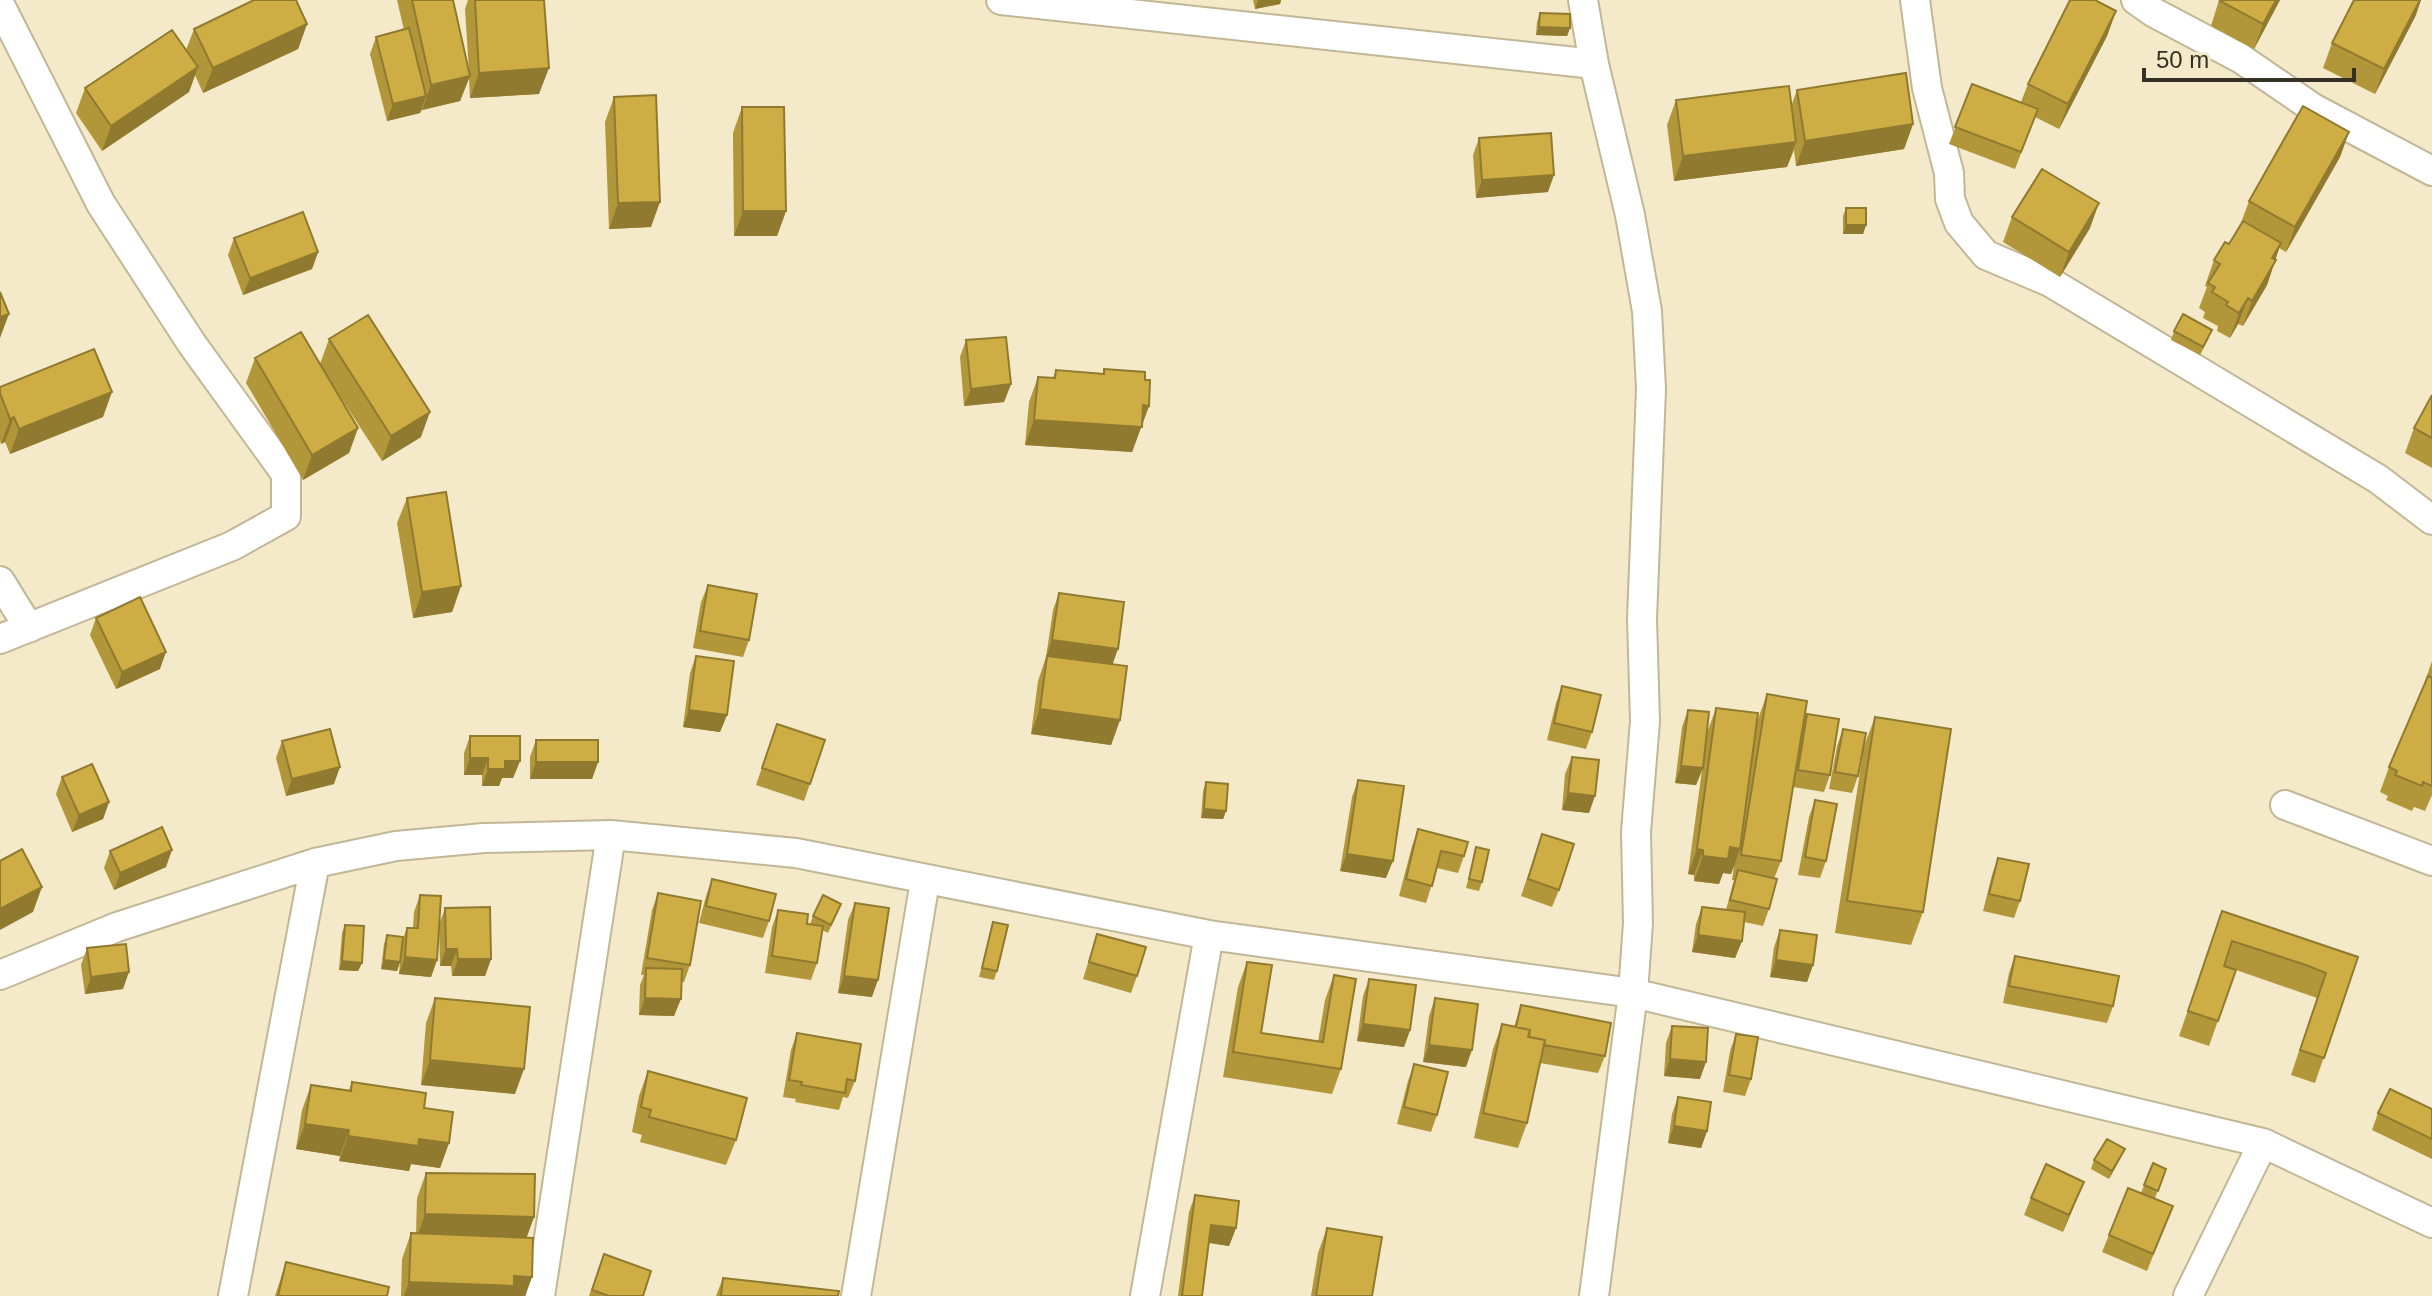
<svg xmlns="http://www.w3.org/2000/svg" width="2432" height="1296" viewBox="0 0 2432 1296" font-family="Helvetica,sans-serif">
  <rect width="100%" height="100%" fill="#f4eac9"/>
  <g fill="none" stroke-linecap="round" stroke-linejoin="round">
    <defs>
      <path id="minor" d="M1001 0 1594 64
        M1583 0 1594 64 1630 215 1647 311 1651 389 1642 619 1645 721 1636 832 1638 923 1633 993 1594 1296
        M1915 0 1927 88 1949 173 1950 199 1959 223 1986 255 2050 282 2378 479 2432 520
        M2136 0 2153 12 2240 58 2313 108 2432 171
        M0 5 101 204 192 344 286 474V516L232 546 0 639
        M0 581 29 628
        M2285 805 2432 861
        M0 975 117 927 315 863 396 846 484 838 611 835 796 853 1209 935 1633 993 2263 1143 2432 1223
        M233 1296 315 863
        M540 1296 611 835
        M856 1296 925 881
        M1145 1296 1209 935
        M2188 1296 2263 1143"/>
    </defs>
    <use href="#minor" stroke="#c1b797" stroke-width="32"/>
    <use href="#minor" stroke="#fff" stroke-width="28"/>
  </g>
  <path fill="#b1963a" d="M397 0H453L469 71 465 9 468 0H544L539 94 470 98 469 78 460 101 422 110 420 113 387 121 370 54 376 37 404 30Z
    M1253 0H1283H1281L1280 4 1255 9Z
    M2219 0H2280L2254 49 2211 26Z
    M2116 11 2107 36 2059 129 2035 117 2015 169 1949 144 1972 84 2021 102 2028 84Z
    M1540 13 1570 28 1567 36 1536 35 1537 22Z
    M2416 15 2375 94 2323 68 2332 43Z
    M307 24 298 49 203 93 195 75 189 92 102 151 76 113 85 88 186 50 194 29Z
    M1797 90 1913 124 1904 149 1796 166 1794 150 1787 167 1674 181 1667 125 1676 100 1792 104Z
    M614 97 651 227 609 229 605 122Z
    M742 107 786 211 777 236H734L733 133Z
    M2349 132 2340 157 2286 252 2279 248 2267 285 2243 326 2238 324 2230 338 2217 331 2218 326 2203 318 2205 312 2199 308 2207 287 2205 286 2214 260 2229 244 2241 223 2249 201Z
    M1479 138 1548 192 1476 198 1473 155Z
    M1846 208 1866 225 1863 234H1843V216Z
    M2012 217 2090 228 2060 277 2003 242Z
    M234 238 318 252 312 269 243 295 228 255Z
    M2174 331 2209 338 2200 355 2171 340Z
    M329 339 421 437 382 461 327 376 358 428 349 453 303 480 246 383 255 358 320 364Z
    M966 340 1011 384 1004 402 964 406 960 357Z
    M1104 369 1145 380 1149 406 1132 452 1025 445 1029 402 1038 377 1053 378 1056 370 1103 374Z
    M0 387 103 417 10 454 5 442 1 444 0 441Z
    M2432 395V468L2405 453 2414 428Z
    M407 498 461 586 452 612 413 618 397 523Z
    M708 585 749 640 743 657 693 648 701 602Z
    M1059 593 1112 664 1120 720 1111 745 1031 734 1038 681 1046 657 1053 610Z
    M96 618 160 669 116 689 90 635Z
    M696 656 727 715 720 732 683 727 690 673Z
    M2432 661V795L2425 811 2414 807 2412 811 2386 800 2388 796 2380 792 2389 767 2425 685 2424 684Z
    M1562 686 1592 732 1586 749 1547 740 1556 703Z
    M1767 694 1803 724 1807 714 1830 775 1824 792 1793 787 1781 861 1774 879 1769 909 1763 926 1744 922 1742 941 1735 958 1692 952 1696 924 1702 907 1726 910 1734 880H1732L1734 866 1731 874 1723 873 1719 884 1694 881V875L1688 874 1702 770 1696 785 1675 783 1682 727 1688 710 1707 733 1716 708 1758 719Z
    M1875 717 1923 912 1911 945 1835 933 1863 753 1858 776 1852 793 1829 789 1837 746 1843 729 1863 749Z
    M777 724 825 740 804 801 756 785Z
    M470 736 520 761 513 778H502L499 786H482V775H464V753Z
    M536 740 598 762 592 779H530V757Z
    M282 741 334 784 286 796 276 758Z
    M1572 757 1589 813 1562 810 1565 774Z
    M62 777 109 802 103 819 72 832 56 794Z
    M1358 780 1386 878 1340 871 1352 797Z
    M1206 782 1226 811 1223 819 1201 818 1203 791Z
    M1815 800 1826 861 1820 878 1798 875 1809 817Z
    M1418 829 1464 856 1458 873 1437 868 1426 903 1399 896 1412 846Z
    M1542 834 1559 890 1552 907 1521 896Z
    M1476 847 1482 882 1479 891 1466 888Z
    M110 851 166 867 114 890 104 868Z
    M1998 858 2020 901 2014 918 1983 911 1992 875Z
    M712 879 769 921 763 938 699 923 706 896Z
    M658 893 690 965 684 982H681L674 1016 639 1015 640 985 644 975H641L652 910Z
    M420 895 439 925 445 908 491 959 485 976H452L451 966H440L439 926 437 960 431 977 399 974 400 962 397 971 381 969 384 944 387 935 402 941 407 928H413L414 912Z
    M855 903 872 997 838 993 848 920Z
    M841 904 828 933 822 930 817 963 811 980 765 973 772 927 778 910 810 924 813 916Z
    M2222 911 2358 957 2315 1083 2291 1075 2317 998 2236 970 2209 1046 2179 1036Z
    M993 922 997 971 994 980 979 977Z
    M345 925 362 963 358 971 339 970 342 933Z
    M1780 930 1813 965 1807 982 1770 977 1774 947Z
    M1097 934 1137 976 1131 993 1083 979Z
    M87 948 123 989 85 994 81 965Z
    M2015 956 2113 1006 2107 1023 2003 1003 2009 973Z
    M1247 962 1261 1033 1318 1042 1325 1000 1334 975 1341 1069 1332 1094 1223 1077 1238 987Z
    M1369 979 1410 1030 1404 1047 1357 1041 1363 996Z
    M435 998 515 1094 421 1085 426 1023Z
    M1435 998 1466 1067 1423 1062 1429 1016Z
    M1521 1005 1605 1056 1598 1073 1540 1063 1527 1123 1518 1148 1474 1138 1493 1049 1502 1024 1514 1027Z
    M1672 1026 1700 1079 1664 1076 1666 1043Z
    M797 1033 855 1081 848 1098 843 1097 839 1110 795 1102 796 1099 783 1097 791 1050Z
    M1736 1034 1751 1079 1745 1096 1723 1092 1730 1051Z
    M1414 1064 1437 1115 1431 1132 1397 1124 1408 1081Z
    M648 1071 736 1140 726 1165 640 1142 642 1135 632 1132 639 1096Z
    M352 1082 424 1108 449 1143 440 1168 411 1164 409 1171 339 1161 340 1156 296 1149 302 1110 311 1085 349 1090Z
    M1678 1097 1707 1131 1701 1148 1668 1143 1672 1114Z
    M2432 1109V1159L2372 1130 2378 1113Z
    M2121 1157 2109 1179 2091 1169 2094 1160Z
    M2153 1163 2166 1169 2155 1198 2173 1206 2147 1271 2102 1252 2109 1235 2141 1193Z
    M426 1173 534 1217 526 1238 532 1277 525 1296H401L402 1259 411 1233 416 1234 417 1198Z
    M2084 1182 2063 1232 2024 1215 2031 1198Z
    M1195 1195 1236 1228 1229 1246 1209 1243 1202 1296H1178L1189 1212Z
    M1327 1228 1372 1296H1311L1318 1253Z
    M604 1254 643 1296H589Z
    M286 1262 387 1296H275Z
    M723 1278 838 1296H716Z"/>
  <path fill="#907a30" d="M1258 0H1283H1281L1280 4 1255 9Z
    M2276 0H2280L2254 49 2263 24Z
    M2420 0H2421L2416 15 2375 94 2384 69Z
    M2116 11 2107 36 2059 129 2068 104Z
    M307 24 298 49 203 93 213 68Z
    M1539 27 1570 28 1567 36 1536 35Z
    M198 67 189 92 102 151 111 126Z
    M549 68 539 94 470 98 479 73Z
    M470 76 460 101 422 110 431 85Z
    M426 96 420 113 387 121 393 104Z
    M1913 124 1904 149 1796 166 1805 141Z
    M2349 132 2340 157 2286 252 2295 227Z
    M1796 142 1787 167 1674 181 1683 156Z
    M1554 175 1548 192 1476 198 1482 180Z
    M660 202 651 227 609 229 618 203Z
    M2099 203 2090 228 2060 277 2069 252Z
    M743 211H786L777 236H734Z
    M1846 225H1866L1863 234H1843Z
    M2281 243 2267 285 2243 326 2252 301 2272 258Z
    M318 252 312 269 243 295 250 278Z
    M2248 298 2238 324 2230 338 2239 313Z
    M9 314 0 338V317Z
    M1011 384 1004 402 964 406 971 389Z
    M112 392 103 417 10 454 19 429Z
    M1143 405 1149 406 1132 452 1025 445 1034 420Z
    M430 412 421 437 382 461 391 436Z
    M14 417 5 442 1 444 10 419Z
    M358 428 349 453 303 480 312 455Z
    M461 586 452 612 413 618 422 592Z
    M1052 640 1118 649 1112 666 1046 657Z
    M166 652 160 669 116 689 122 672Z
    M1040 709 1120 720 1111 745 1031 734Z
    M689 710 727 715 720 732 683 727Z
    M470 758H488L482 775H464Z
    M505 761H520L513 778H502L499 786H482L488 769Z
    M536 762H598L592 779H530Z
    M1681 766 1703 768 1696 785 1675 783Z
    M340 767 334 784 286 796 292 779Z
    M1568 793 1595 796 1589 813 1562 810Z
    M109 802 103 819 72 832 79 815Z
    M1204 809 1226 811 1223 819 1201 818Z
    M1730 847 1740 849 1731 874 1723 873 1719 884 1694 881 1703 856Z
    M1697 849 1703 850 1694 875 1688 874Z
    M172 850 166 867 114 890 120 873Z
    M1347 854 1393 861 1386 878 1340 871Z
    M42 887 33 912 0 930V909Z
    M1698 935 1742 941 1735 958 1692 952Z
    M446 949H457L451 966H440Z
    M405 957 437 960 431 977 399 974Z
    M458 959H491L485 976H452Z
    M384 960 400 962 397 971 381 969Z
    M1776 960 1813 965 1807 982 1770 977Z
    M342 961 362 963 358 971 339 970Z
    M129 972 123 989 85 994 91 977Z
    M844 976 878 980 872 997 838 993Z
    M645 998 681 999 674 1016 639 1015Z
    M1363 1024 1410 1030 1404 1047 1357 1041Z
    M1429 1045 1472 1050 1466 1067 1423 1062Z
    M1670 1059 1706 1062 1700 1079 1664 1076Z
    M430 1060 524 1069 515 1094 421 1085Z
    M305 1124 349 1130 340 1156 296 1149Z
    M1674 1126 1707 1131 1701 1148 1668 1143Z
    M348 1136 419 1139 449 1143 440 1168 411 1164 409 1171 339 1161Z
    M2125 1149 2121 1157 2109 1179 2112 1171Z
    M2084 1182 2077 1199 2063 1232 2069 1215Z
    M425 1214 534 1217 525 1242 416 1240Z
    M1211 1225 1236 1228 1229 1246 1205 1242Z
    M514 1276 532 1277 525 1296H404L409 1282Z"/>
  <path fill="#ceae44" stroke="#907a30" stroke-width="2" d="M254 0H296L307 24 213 68 194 29Z
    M412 0H453L470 76 431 85Z
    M475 0H544L549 68 479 73Z
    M2070 0H2095L2116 11 2068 104 2028 84Z
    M2221 0H2276L2263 24 2220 1Z
    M2354 0H2420L2384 69 2332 43Z
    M1540 13 1570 14V28L1539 27Z
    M409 28 426 96 393 104 376 37Z
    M172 30 198 67 111 126 85 88Z
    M1906 73 1913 124 1805 141 1797 90Z
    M1972 84 2038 109 2021 152 1955 127Z
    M1789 86 1796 142 1683 156 1676 100Z
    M656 95 660 202 618 203 614 97Z
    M2303 106 2349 132 2295 227 2249 201Z
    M742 107H784L786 211H743Z
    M1551 133 1554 175 1482 180 1479 138Z
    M2042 169 2099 203 2069 252 2012 217Z
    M1846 208H1866V225H1846Z
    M303 212 318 252 250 278 234 238Z
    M2243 221 2281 243 2272 258 2276 260 2252 301 2248 298 2239 313 2226 305 2228 302 2212 292 2215 287 2208 283 2220 264 2214 260 2225 242 2229 244Z
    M0 292 9 314 0 317Z
    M2183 314 2212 330 2203 347 2174 331Z
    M368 315 430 412 391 436 329 339Z
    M301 332 358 428 312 455 255 358Z
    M1006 337 1011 384 971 389 966 340Z
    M94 349 112 392 19 429 14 417 10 419 0 393V387Z
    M1104 369 1145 372V380H1150L1149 406 1143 405 1142 427 1034 420 1038 377 1055 378 1056 370 1104 374Z
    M2432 395V438L2414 428Z
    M446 492 461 586 422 592 407 498Z
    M708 585 757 594 749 640 700 631Z
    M1059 593 1124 602 1118 649 1052 640Z
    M140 597 166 652 122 672 96 618Z
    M696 656 734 661 727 715 689 710Z
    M1047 656 1127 666 1120 720 1040 709Z
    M2428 676 2432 678V786L2423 782 2422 786 2395 775 2397 771 2389 767Z
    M1562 686 1601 695 1592 732 1554 723Z
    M1767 694 1807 701 1781 861 1741 855Z
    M1716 708 1758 713 1740 849 1730 847 1728 859 1703 856V850L1697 849Z
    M1688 710 1709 712 1703 768 1681 766Z
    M1807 714 1839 719 1830 775 1798 770Z
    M1875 717 1951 729 1923 912 1847 901Z
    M777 724 825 740 810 784 762 768Z
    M330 729 340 767 292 779 282 741Z
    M1843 729 1866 733 1858 776 1835 772Z
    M470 736H520V761H505V769H488V758H470Z
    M536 740H598V762H536Z
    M1572 757 1599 760 1595 796 1568 793Z
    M92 764 109 802 79 815 62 777Z
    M1358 780 1404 786 1393 861 1347 854Z
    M1206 782 1228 784 1226 811 1204 809Z
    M1815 800 1837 804 1826 861 1805 857Z
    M162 827 172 850 120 873 110 851Z
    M1418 829 1468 842 1464 856 1441 851 1432 886 1406 879Z
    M1542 834 1574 844 1559 890 1528 879Z
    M1476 847 1489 850 1482 882 1469 879Z
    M22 849 42 887 0 909V861Z
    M1998 858 2029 864 2020 901 1989 894Z
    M1738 870 1777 879 1769 909 1730 900Z
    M712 879 776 894 769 921 706 906Z
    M658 893 701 901 690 965 647 958Z
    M420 895 441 896 437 960 405 957 407 928H418Z
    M823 895 841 904 831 925 813 916Z
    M855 903 889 908 878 980 844 976Z
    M490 907 491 959H458L457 949H446L445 908Z
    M1702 907 1745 912 1742 941 1698 935Z
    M778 910 808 914 807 924 823 926 817 963 772 956Z
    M2222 911 2358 957 2324 1058 2300 1050 2326 973 2306 965 2232 941 2224 966 2236 970 2218 1021 2188 1011Z
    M993 922 1008 925 997 971 982 968Z
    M345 925 364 926 362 963 342 961Z
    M1780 930 1817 935 1813 965 1776 960Z
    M1097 934 1146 947 1137 976 1089 962Z
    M387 935 403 937 400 962 384 960Z
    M126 944 129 972 91 977 87 948Z
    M2015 956 2119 976 2113 1006 2009 986Z
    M1247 962 1272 965 1261 1033 1323 1042 1334 975 1356 979 1341 1069 1233 1052Z
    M646 968 682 969 681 999 645 998Z
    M1369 979 1416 985 1410 1030 1363 1024Z
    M435 998 530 1007 524 1069 430 1060Z
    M1435 998 1478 1004 1472 1050 1429 1045Z
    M1521 1005 1611 1023 1605 1056 1544 1045 1545 1040 1529 1037 1530 1030 1516 1027Z
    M1502 1024 1530 1030 1528 1037 1545 1040 1527 1123 1483 1113Z
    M1672 1026 1708 1028 1706 1062 1670 1059Z
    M797 1033 861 1044 855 1081 847 1079 845 1093 801 1085 802 1082 789 1080Z
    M1736 1034 1758 1037 1751 1079 1729 1075Z
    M1414 1064 1448 1072 1437 1115 1404 1107Z
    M648 1071 747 1098 736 1140 649 1117 651 1110 641 1107Z
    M352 1082 426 1093 424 1108 453 1112 449 1143 419 1139 418 1146 348 1136 349 1130 305 1124 311 1085 351 1091Z
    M2390 1089 2432 1109V1139L2378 1113Z
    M1678 1097 1711 1102 1707 1131 1674 1126Z
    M2107 1139 2125 1149 2112 1171 2094 1160Z
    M2153 1163 2166 1169 2158 1191 2144 1185Z
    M2046 1164 2084 1182 2069 1215 2031 1198Z
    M426 1173 535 1174 534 1217 425 1214Z
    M2128 1188 2173 1206 2153 1254 2109 1235Z
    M1195 1195 1239 1201 1236 1228 1211 1225 1202 1296H1182Z
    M1327 1228 1382 1237 1372 1296H1316Z
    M411 1233 533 1238 532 1277 514 1276V1286L409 1282Z
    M604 1254 651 1271 643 1296H609L592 1290Z
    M286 1262 389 1287 387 1296H278Z
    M723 1278 839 1291 838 1296H721Z"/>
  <path d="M2144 68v12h210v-12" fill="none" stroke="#353124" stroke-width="4"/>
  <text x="2156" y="68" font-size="24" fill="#353124" stroke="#f4eac9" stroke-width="6" paint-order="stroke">50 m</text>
</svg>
